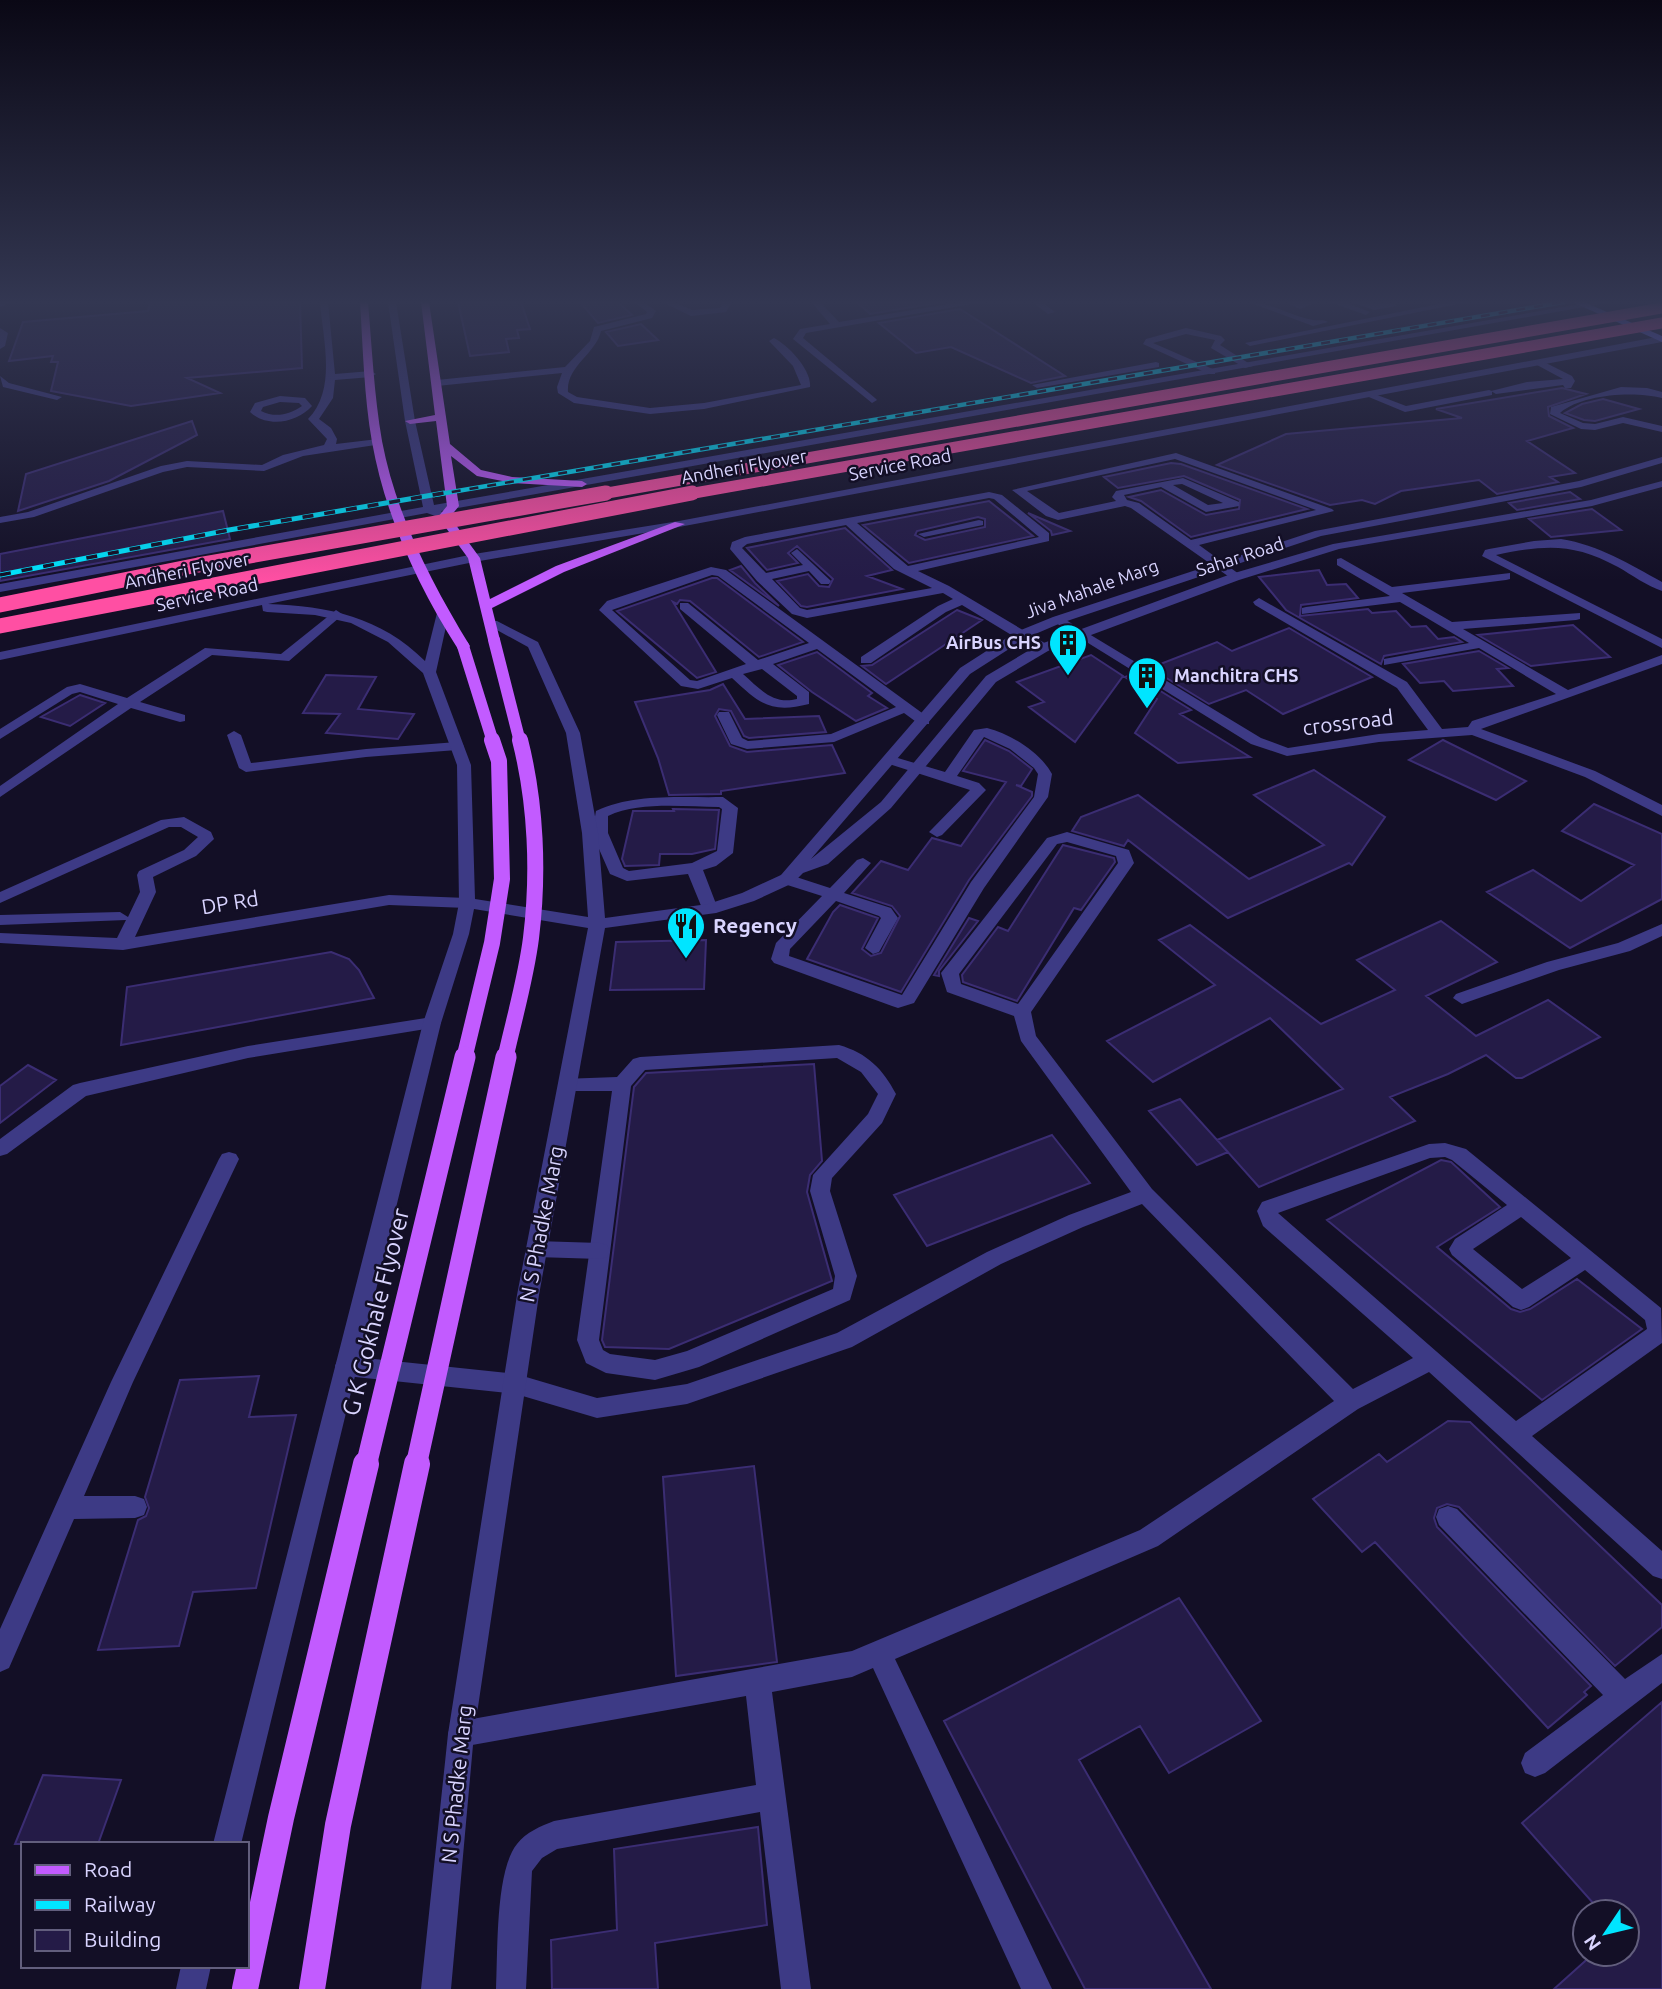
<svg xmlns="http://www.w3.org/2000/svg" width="1662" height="1989" viewBox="0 0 1662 1989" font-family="Ubuntu,sans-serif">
  <rect width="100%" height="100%" fill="#130f26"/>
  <path fill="#241b47" stroke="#3b2d73" stroke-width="2" fill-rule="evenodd" d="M150 302H300L302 368 187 378 220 393 131 406 51 391 58 362H51L53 356 9 361 23 322 148 311Z
    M458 302H521L530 329 517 330 519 338 506 339 509 352 470 356Z
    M580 302H618L632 315 598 323Z
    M857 302H943L870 314Z
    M960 309 1065 376 1031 383 951 347 916 353 879 323Z
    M641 324 658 340 618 346 606 332Z
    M1562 388 1586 394 1548 407 1549 416 1573 428 1527 441 1575 473 1550 477 1558 482 1497 494 1479 480 1401 491 1375 504 1362 500 1330 505 1217 465 1286 434 1462 418 1436 409Z
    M1603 399 1639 409 1595 421 1584 420 1565 413 1582 404Z
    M192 421 197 435 109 481 18 511 26 474Z
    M1171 463 1181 464 1307 509 1191 537 1141 501 1129 497 1161 490 1206 515 1239 509 1240 500 1184 476 1118 488 1104 477Z
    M1570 492 1580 499 1517 510 1509 503Z
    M989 501 1033 536 909 563 863 525ZM978 517 985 519V527L925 540 915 535 917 531Z
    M1592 509 1621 530 1551 537 1529 519Z
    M223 511 230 539 0 581V554Z
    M1028 513 1070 531 1052 535 1051 531Z
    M845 528 892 570 867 576 902 589 807 607 801 606 777 581 808 574 819 586 829 587 833 579 797 546 788 553 798 563 767 570 747 548Z
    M741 566 755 583 779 606 730 570Z
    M1319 570 1327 585 1346 584 1358 598 1301 605 1300 616 1368 609 1372 613 1396 611 1411 627 1426 626 1438 639 1454 637 1462 642 1384 656 1381 664 1286 610 1259 577Z
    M712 578H717L803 642 759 657 690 601 680 600 677 604 673 602 716 672 697 678 617 611Z
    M957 610 982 620 886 684 862 666 872 665Z
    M1573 625 1610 657 1531 666 1478 635Z
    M1289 628 1372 677 1283 714 1246 690 1209 704 1150 668 1217 642 1232 651Z
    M1479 651 1508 668 1497 669 1513 686 1453 691 1444 681 1420 683 1403 664Z
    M817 652 872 693 868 696 887 708 856 721 812 692 778 665Z
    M1091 655 1123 676 1075 742 1029 707 1044 702 1017 682Z
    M1133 674 1191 710 1180 714 1250 757 1178 763 1135 733 1157 699 1125 677Z
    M326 675 376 677 358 709 414 714 398 739 326 733 340 714 303 713Z
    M723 684 745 719 819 716 826 732 749 738 744 736 731 711 719 709 715 716 730 746 747 752 832 745 845 773 721 791V794L669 795 658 758 635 702 710 690Z
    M80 695 105 703 70 726 41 717Z
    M985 740 1009 751 1032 769 1021 786 1016 785 1032 792V796L969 880 901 992 807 959 833 912 840 905 878 918 862 949 871 956 881 953 900 916 892 906 852 893 881 861 908 870 932 838 961 846 1006 782 963 771Z
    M1443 740 1526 781 1496 800 1409 760Z
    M1314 770 1385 817 1352 865 1349 863 1228 918 1128 840 1124 846 1072 831 1081 817 1138 795 1249 879 1324 845 1254 795Z
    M1594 804 1662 834V899L1570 948 1487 892 1533 870 1581 901 1634 865 1562 831Z
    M673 809 719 810 715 849 692 854H660L659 865 625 866 622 859 633 811H674Z
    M1063 845 1114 858 1115 862 1081 910 1074 908 1017 1001 963 982 962 975 998 927 1008 931Z
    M969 918 978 921 939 971V976L934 975Z
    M1441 921 1497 962 1426 996 1476 1036 1548 1000 1600 1037 1522 1078H1516L1486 1055 1448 1074 1390 1097 1415 1121 1259 1187 1217 1140 1343 1089 1270 1018 1153 1082 1107 1041 1215 985 1159 940 1190 925 1321 1024 1395 990 1357 960Z
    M706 940 704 989 610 990 616 942Z
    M331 952 349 959 359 970 374 998 121 1045 127 987Z
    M814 1064 822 1161 810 1175 807 1192 832 1281 669 1349 605 1347 602 1340 634 1087 646 1073Z
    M28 1065 56 1080 0 1123V1086Z
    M1180 1099 1228 1152 1197 1165 1149 1111Z
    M1052 1135 1090 1183 927 1246 894 1195Z
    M1441 1160 1451 1162 1500 1207 1437 1247 1511 1309 1520 1312 1530 1309 1577 1279 1642 1329 1542 1400 1327 1220Z
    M259 1376 249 1417 296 1415 256 1588 193 1592 179 1646 98 1650 138 1520 146 1516 149 1508 145 1497 180 1380Z
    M1448 1421 1470 1422 1662 1605V1627L1615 1666 1459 1507 1447 1504 1437 1508 1434 1518 1437 1527 1591 1686 1584 1692 1587 1695 1548 1728 1375 1542 1362 1552 1313 1499 1379 1454 1387 1462Z
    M754 1466 777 1662 676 1676 663 1477Z
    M1179 1598 1261 1721 1169 1773 1140 1726 1079 1760 1211 1989H1085L944 1721Z
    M1662 1702V1989H1554L1593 1954H1627V1912H1601L1522 1823Z
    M43 1775 121 1780 98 1844H15Z
    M758 1827 767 1925 655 1943 658 1989H552L551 1940 617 1930 614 1849Z"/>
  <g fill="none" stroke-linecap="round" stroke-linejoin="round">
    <path fill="#3d3a85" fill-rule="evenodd" d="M0 302H11L0 307Z
      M320 302H328L335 374 371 371 376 374 371 377 335 380 333 398 319 419 331 428 337 439 336 444 378 439 382 440V444L303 456 264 471 187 467 163 472 34 517 0 523V517L28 512 161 466 187 461 262 465 283 455 324 445 327 439 308 419C337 389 323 340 320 302Z
      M634 302H644L656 311 652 318 601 331C596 354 566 366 568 392L577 397 650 408 704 403 801 385 793 366 769 341 774 338C788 345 812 370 810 387L704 409 650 414 574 403 558 393 557 387 562 373 437 386 432 383 437 380 565 367 590 341 594 327 646 314 647 312Z
      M662 302H674L692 310 720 308 723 302H732L726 312 691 316Z
      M811 302H820L839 322 961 302H983L806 333 803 338 875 398 877 400 872 403 793 339 800 329 830 324Z
      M1032 302H1042L1055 312 1048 314Z
      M0 328 8 333 5 346 0 349Z
      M1186 328 1221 336 1225 340 1220 345 1253 366 1245 368 1211 348 1215 340 1186 334 1153 343 1215 370V374H1209L1143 344 1146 339Z
      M0 376 9 383 62 397 57 400 3 387Z
      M1489 390 1492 391V395L1405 412 1364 395 1372 393 1406 406Z
      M280 396 305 398 312 406C297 423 267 428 250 412L255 403ZM280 402 299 403 302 406C289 415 275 418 261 411L263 407Z
      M839 1045C867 1053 883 1069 896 1094L882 1123 832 1178 830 1191 857 1276 850 1300 699 1367 655 1380 606 1373 586 1363 577 1340 612 1091H569L562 1089 560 1084 562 1079 617 1077 633 1059 640 1057ZM837 1058 861 1072 878 1094 868 1114 813 1175 810 1191 835 1276 833 1289 687 1351 655 1360 610 1354 603 1350 599 1340 631 1086 645 1070Z"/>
    <path fill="#3d3a85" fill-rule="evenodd" d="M1248 302C1271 302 1290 316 1313 320 1320 321 1322 319 1328 322L1313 326Z
      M1317 302 1300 309 1287 303V302Z
      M1330 302H1344L1370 312 1366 315Z
      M1352 302 1393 303 1397 306 1374 310Z
      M1449 302H1468L1250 346 1245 343Z
      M1540 360 1572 376 1575 381 1571 388H1565L1563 385 1496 394 1491 391 1527 382 1563 379 1537 365 1535 363Z
      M1156 362 1159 363V367L1037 388 1032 385Z
      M1621 387 1647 388 1662 392V398C1634 391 1582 394 1560 413L1583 423 1595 424 1623 417 1662 426V432L1623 423 1595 430 1581 429 1550 414 1551 407Z
      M1176 453 1332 509 1334 511 1199 545 1239 574 1241 577 1235 581 1131 508 1125 506 1058 520 1046 516 1012 490ZM1175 459 1316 510 1191 540 1139 503 1127 500 1124 495 1161 487 1206 512 1239 506V502L1183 478 1116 491 1112 497 1116 501 1059 513 1027 491ZM1182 484 1223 503 1208 505 1173 485Z
      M989 492 1002 495 1049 533V541L918 571 949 586 1048 645V651H1038L962 605 946 612 871 663H861V657L938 606 953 599 943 593 807 618 792 614 757 581 730 549 732 542 745 537ZM989 498 994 499 1039 537 908 566 857 523ZM846 525 894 569 932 588 807 610 800 608 772 579 809 571 821 584H829L831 581 797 549 791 553 803 565 766 573 742 548 747 544Z
      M979 520 983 521V525L924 537 918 534Z
      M1561 539C1599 545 1629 564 1662 582V591C1647 586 1632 575 1618 567 1572 542 1545 545 1496 555L1662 639V648L1482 556 1485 550 1489 549 1534 541Z
      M1341 558 1392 587 1510 573V579L1506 580 1402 593 1452 622 1580 613V619L1576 620 1463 629 1568 690 1662 655V664L1481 729 1595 771 1662 805V816L1585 777 1472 735 1379 742 1287 756 1251 744 1051 620 1057 616 1061 617 1261 738 1288 748 1379 734 1428 730 1397 688 1255 605 1253 602 1259 598 1407 682 1442 729 1468 727 1472 721 1556 694 1479 648 1384 665V659L1469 643 1400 602 1302 614V608L1306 607 1390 596 1337 565V559Z
      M711 567 726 570 929 718V724H919L904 713 834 742 747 749 731 744 717 715 719 712H729L742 738 748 741 831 734 896 707 817 649 773 664 809 692V704C770 714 759 703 732 678L698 689 681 686 599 610 607 601ZM712 575 718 576 809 643 758 660 688 603H680V609L746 664 697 681 690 680 612 610ZM762 669 797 696V699C773 705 760 689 743 674Z
      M336 610 342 614 340 617 289 661 212 655 140 702 185 715V721L180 722 131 708 0 797V786L118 704 80 692 72 694 0 739V729L67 687 80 684 127 698 205 648 281 654Z
      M987 728C1011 734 1040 752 1052 774L1048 797 984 888 914 1003 898 1008 892 1006 774 963 771 959 776 943 822 896 781 883 779 879 781 875 787 874 830 888 857 860 863 858 871 863 844 893 891 908 898 918 879 952 873 954 865 948 881 918 879 916 836 901 790 949 789 956 902 995 971 882 1034 797 1038 774 1034 768 1010 749 984 737 957 776 979 783 986 790 942 835 937 837 929 832 932 829 970 790 886 763 884 760 891 756 945 772 974 730Z
      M234 731 241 735 251 763 366 749 457 742 464 746 457 750 366 757 246 772 239 768 227 735Z
      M723 797 738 808 733 853 716 866 703 870 718 909 716 913H704L688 874 627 881 610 874 592 833 596 811C634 793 682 798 723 797ZM719 807 722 809 717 851 692 863 629 871 623 868 608 833V816C640 801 685 807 719 807Z
      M184 817 211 832 214 839 196 856 153 877 156 892 135 937 389 895 467 898 475 903 467 908 389 905 123 950 0 943V933L117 938 126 920 0 925V915L120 912 128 917 140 892 137 875 139 871 184 850 198 837 181 827H169L0 903V892L161 820Z
      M1067 832 1129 850 1134 863 1031 1012 1036 1036 1152 1189 1353 1389 1413 1358 1263 1226 1257 1211 1262 1202 1429 1144 1445 1143 1466 1149 1661 1308 1662 1343 1532 1436 1662 1551V1579L1653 1576 1429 1372 1358 1409 1158 1546 895 1659 1052 1989H1021L873 1668 852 1677 772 1692 811 1989H781L760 1812 557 1849 542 1858 532 1871 526 1989H496C498 1953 495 1871 517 1844 526 1832 541 1826 554 1821L756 1785 746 1696 461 1747 451 1744 448 1734 451 1724 461 1721 852 1651 1140 1530 1334 1401 1142 1204 1083 1227 1001 1264 852 1347 687 1404 597 1418 516 1394 346 1376 338 1373 335 1366 338 1359 346 1356 516 1374 597 1398 687 1384 837 1333 987 1252 1069 1215 1131 1192 1021 1041 1014 1016 947 992 941 973 1047 838ZM1067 842 1116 856 1118 863 1018 1004 961 984 959 974 1057 844ZM1445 1157 1452 1160 1507 1205 1455 1239 1449 1249 1452 1255 1513 1307 1521 1310 1529 1307 1585 1270 1645 1320 1647 1329 1516 1421 1278 1213 1430 1158ZM1521 1217 1571 1258 1522 1289 1473 1249Z
      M1662 924V936L1630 951 1559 970 1462 1004 1453 998 1456 994 1547 962 1618 943Z
      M432 1017 438 1019 441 1023 438 1027 248 1058 86 1096 7 1154 0 1156V1139L73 1085 80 1083 248 1046Z
      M229 1152 236 1154 239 1159 133 1382 84 1496H135L144 1499 147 1507 144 1515 135 1518 74 1519 9 1668 0 1672V1629L111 1382 219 1159 222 1154Z
      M536 1241 600 1243 607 1245 610 1251 607 1257 600 1259 536 1257 529 1255 526 1249 529 1243Z
      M1448 1506 1457 1509 1625 1679 1662 1654V1683L1545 1773 1535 1777 1525 1773 1521 1763 1525 1753 1603 1695 1439 1525 1436 1517 1439 1509Z"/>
    <path fill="#3d3a85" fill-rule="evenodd" d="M388 302H396L415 421 434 505 1591 302H1612L441 511 444 514 438 517 427 513 0 592V584L423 507 405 421Z
      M1662 336V342L679 527 474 562 268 604C328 606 381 617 425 661L437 613 439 610H447L449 613 436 672 471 765 475 899 588 917 582 833 566 733 528 647 486 624 487 621H497L538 642 580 733 598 833 605 918 708 904 742 893 781 875 960 668 1016 632 1053 617 1315 531 1579 481 1662 457V463L1581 487 1321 536 1061 623 1026 638 970 674 811 859 881 802 986 676 1038 645 1231 574 1333 544 1591 500 1662 481V487L1592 506 1339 549 1239 580 1048 651 996 682 891 808 828 864 803 873 793 883 754 901 716 913 605 928 539 1295 474 1734 451 1989H421L448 1734 517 1295 588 928 474 909 469 934 441 1023 241 1844H213L423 1023 453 934 459 903 457 765 423 673 388 642 351 623 315 615 267 612 263 611 262 605 0 660V652L474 554 679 521Z
      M181 1966H211L206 1989H176Z"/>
    <path fill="#6f6bff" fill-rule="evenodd" d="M1572 302H1584L1662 336V342Z"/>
    <path fill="#c25bff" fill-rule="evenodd" d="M360 302H368C372 348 374 395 382 441 396 515 431 582 470 646L468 649H458C418 587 385 515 372 442 364 396 363 349 360 302Z
      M421 302H429L450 444 481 470 512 477 582 481 587 484 582 487 512 483 477 476 451 456 459 506 450 517 480 558 490 599 556 566 675 522 685 524 564 572 492 608 500 640 494 644 488 640 468 558 438 517 447 506 436 421 410 424 405 421 435 415Z"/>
    <defs>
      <path id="rail-far1" d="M434 495 1564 302"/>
      <path id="rail" d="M0 575 229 530 444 493"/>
    </defs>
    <use href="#rail-far1" stroke="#00e5ff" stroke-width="4.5"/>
    <use href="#rail" stroke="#00e5ff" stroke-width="5"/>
    <use href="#rail-far1" stroke="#130f26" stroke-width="2.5" stroke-dasharray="9" stroke-linecap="butt"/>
    <use href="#rail" stroke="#130f26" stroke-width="3.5" stroke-dasharray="11" stroke-linecap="butt"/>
    <path stroke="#c25bff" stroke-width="12" d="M494 640 520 742
      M463 646 493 742"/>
    <path stroke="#c25bff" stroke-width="16" d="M464 1059 492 943 502 879 499 761 492 740
      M505 1059C514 1019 526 978 531 938 539 873 536 803 520 740"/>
    <path stroke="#c25bff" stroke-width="21" d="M366 1466 465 1057
      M416 1466 506 1057"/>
    <path stroke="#c25bff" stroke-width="26" d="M245 1989 281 1818 366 1464
      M312 1989 338 1825 417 1464"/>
    <path stroke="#ff4fa3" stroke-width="11" d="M596 495 1662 308
      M683 495 1662 323"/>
    <path stroke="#ff4fa3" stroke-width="15" d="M0 605 198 565 606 493
      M0 626 692 493"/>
  </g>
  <linearGradient id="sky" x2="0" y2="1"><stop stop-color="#0a0815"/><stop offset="0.52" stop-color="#333752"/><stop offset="1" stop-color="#333752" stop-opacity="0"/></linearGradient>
  <rect width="1662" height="581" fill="url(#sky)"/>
  <defs>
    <symbol id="building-pin" viewBox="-11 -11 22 30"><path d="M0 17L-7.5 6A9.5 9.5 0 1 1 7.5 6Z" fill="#00e5ff" stroke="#130f26"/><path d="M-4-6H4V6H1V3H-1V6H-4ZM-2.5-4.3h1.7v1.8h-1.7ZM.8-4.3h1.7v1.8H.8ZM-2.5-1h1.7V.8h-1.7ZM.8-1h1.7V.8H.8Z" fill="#111"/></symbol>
    <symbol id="restaurant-pin" viewBox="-11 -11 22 30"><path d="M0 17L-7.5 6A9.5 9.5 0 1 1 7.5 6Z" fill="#00e5ff" stroke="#130f26"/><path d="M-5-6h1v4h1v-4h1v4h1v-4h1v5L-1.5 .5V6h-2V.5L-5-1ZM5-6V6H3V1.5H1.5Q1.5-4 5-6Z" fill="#111"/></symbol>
  </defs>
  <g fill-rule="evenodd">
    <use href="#building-pin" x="1046" y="621" width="44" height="60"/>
    <use href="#building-pin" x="1125" y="654" width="44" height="60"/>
    <use href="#restaurant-pin" x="664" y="904" width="44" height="60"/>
  </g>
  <g text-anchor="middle" stroke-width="5" stroke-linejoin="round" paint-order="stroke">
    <g font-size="18" fill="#d9d4ff" stroke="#130f26">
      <text transform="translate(900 465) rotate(-11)" y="6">Service Road</text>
      <text transform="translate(744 467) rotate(-10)" y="6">Andheri Flyover</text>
      <text transform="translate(1240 557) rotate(-18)" y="6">Sahar Road</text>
      <text transform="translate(187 571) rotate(-11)" y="6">Andheri Flyover</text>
      <text transform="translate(1092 589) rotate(-20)" y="6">Jiva Mahale Marg</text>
      <text transform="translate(207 595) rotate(-12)" y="6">Service Road</text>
    </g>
    <g font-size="18" font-weight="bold" fill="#d9d4ff" stroke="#130f26" text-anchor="end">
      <text x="1041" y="649">AirBus CHS</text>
      <text x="1174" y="682" text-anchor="start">Manchitra CHS</text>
    </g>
    <g font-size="21" fill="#d9d4ff" stroke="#130f26">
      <text transform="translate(1348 723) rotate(-7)" y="7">crossroad</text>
      <text transform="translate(230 903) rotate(-9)" y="7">DP Rd</text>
      <text transform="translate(542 1224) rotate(-79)" y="7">N S Phadke Marg</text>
      <text transform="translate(457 1784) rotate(-84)" y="7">N S Phadke Marg</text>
    </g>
    <g font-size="21" font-weight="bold" fill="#d9d4ff" stroke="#130f26" text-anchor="start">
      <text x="713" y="933">Regency</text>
    </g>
    <g font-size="24" fill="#d9d4ff" stroke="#130f26">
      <text transform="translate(376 1312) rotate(-76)" y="8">G K Gokhale Flyover</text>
    </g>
  </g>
  <rect x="21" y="1842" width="228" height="126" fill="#130f26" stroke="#625e7d" stroke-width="2"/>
  <rect x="35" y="1865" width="35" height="10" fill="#c25bff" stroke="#625e7d" stroke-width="2"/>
  <text x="84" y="1877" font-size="21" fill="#d9d4ff">Road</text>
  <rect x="35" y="1900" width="35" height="10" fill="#00e5ff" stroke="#625e7d" stroke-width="2"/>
  <text x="84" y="1912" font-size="21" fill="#d9d4ff">Railway</text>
  <rect x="35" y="1930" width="35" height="21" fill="#241b47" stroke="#625e7d" stroke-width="2"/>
  <text x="84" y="1947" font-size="21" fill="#d9d4ff">Building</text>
  <g transform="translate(1606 1933) rotate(235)"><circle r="33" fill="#130f26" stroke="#625e7d" stroke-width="2"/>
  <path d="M0-5L12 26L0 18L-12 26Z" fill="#00e5ff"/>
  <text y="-10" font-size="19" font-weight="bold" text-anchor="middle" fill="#d9d4ff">N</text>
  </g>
</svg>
